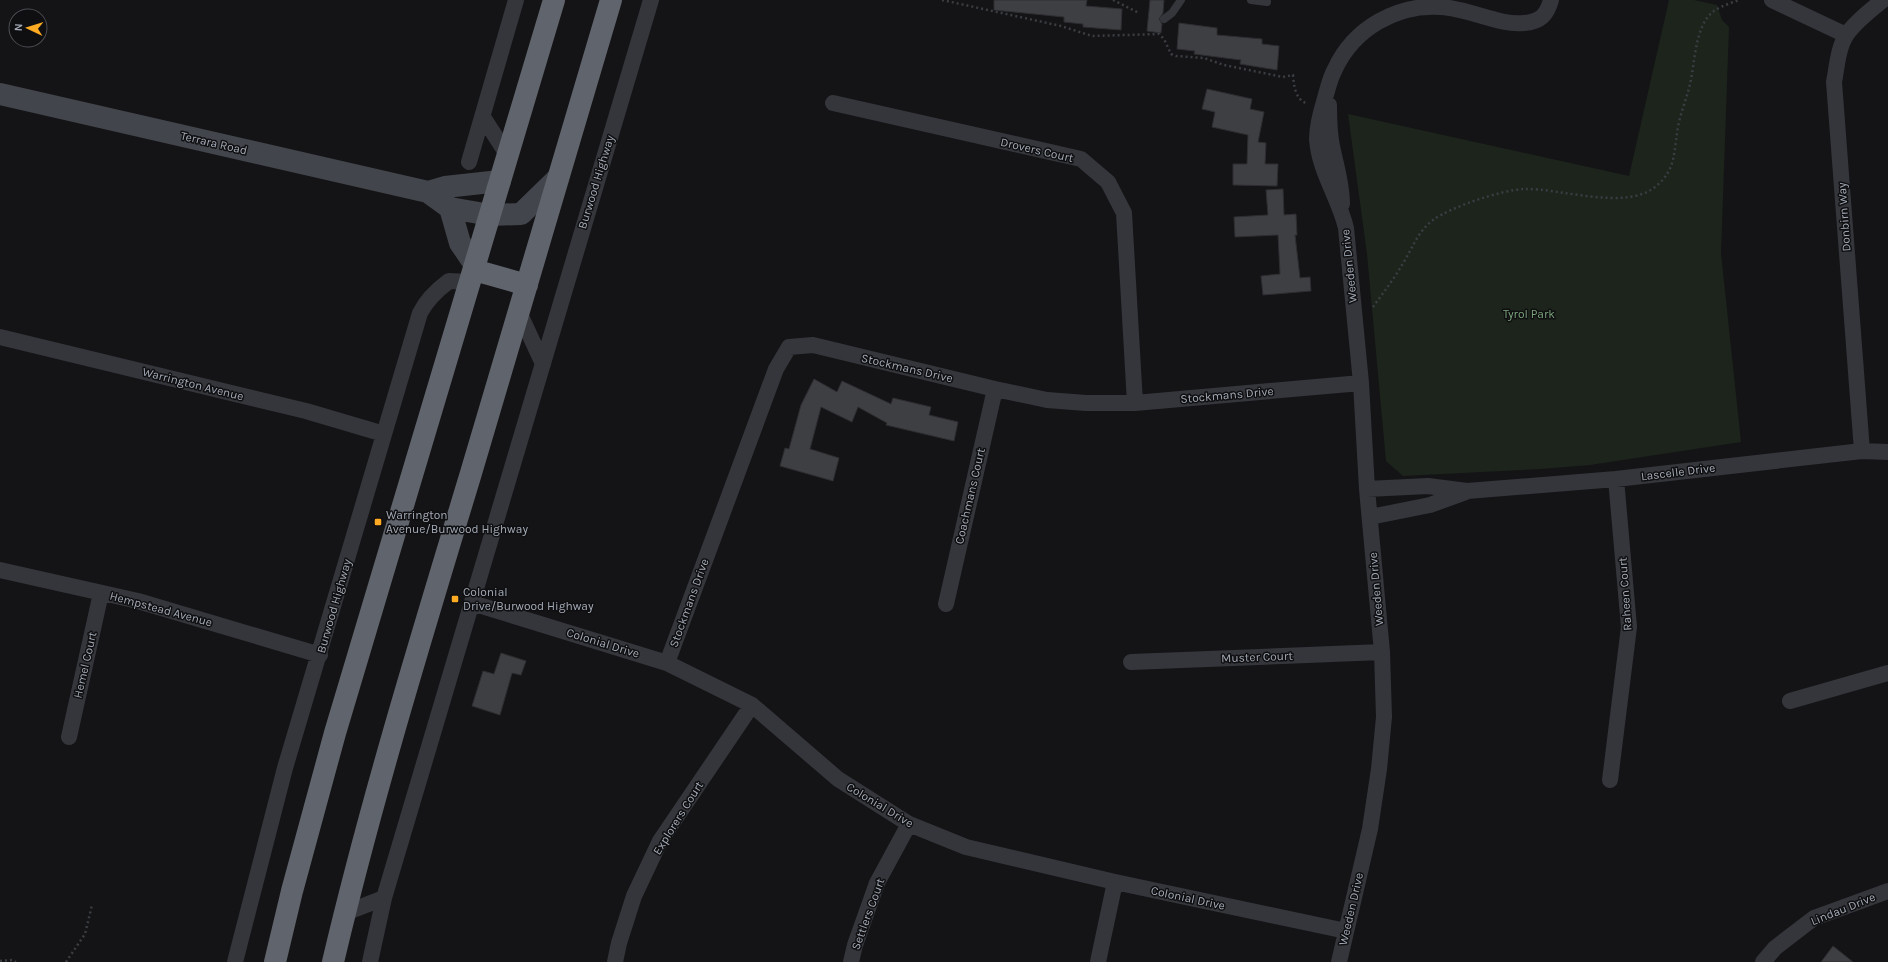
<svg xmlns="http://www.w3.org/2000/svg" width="1888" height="962" viewBox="0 0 1888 962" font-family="Karla,sans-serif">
  <rect width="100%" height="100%" fill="#141416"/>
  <path fill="#1c241c" d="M1669 0H1694L1717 5 1722 20 1729 27 1721 253 1741 442 1590 465 1540 469 1403 476 1386 461 1367 254 1348 114 1629 176Z"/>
  <path fill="#3e3f43" stroke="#2e2e32" d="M994 0H1087L1086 6 1122 9 1121 30 1083 27V24L1064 22V17L994 10Z
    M1150 0H1164L1163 13 1159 19 1162 24 1161 33 1147 31Z
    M1179 23 1217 28V35L1262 39V44L1279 46 1277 70 1240 64 1241 60 1194 54 1195 51 1177 49Z
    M1207 89 1252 99 1250 109 1264 112 1258 142 1266 143 1265 164H1278L1277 186 1233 185V164H1247L1248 135 1212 127 1215 112 1202 109Z
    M1283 189 1284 215 1296 214 1297 235H1295L1300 278 1310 277 1311 291 1263 295 1261 276 1280 274 1278 235 1235 237 1234 217 1268 215 1266 190Z
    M814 379 837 392 842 381 891 404 893 398 931 407 929 415 958 422 954 441 886 425 887 423 858 407 852 422 821 407 810 449 839 458 833 481 780 466 785 448 789 449 801 405Z
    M501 653 526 661 521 675 512 673 500 715 472 706 483 671 494 674Z
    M1833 946 1853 962H1821Z"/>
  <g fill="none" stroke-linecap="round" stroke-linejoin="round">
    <path stroke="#3a3d42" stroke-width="2.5" stroke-dasharray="2 3" stroke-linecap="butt" d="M942 0 1061 26 1092 36 1159 34 1164 39 1171 54 1176 56 1204 58 1224 65 1283 77 1293 75C1294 85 1295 99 1306 103
      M1113 0 1139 13
      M1373 307C1383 293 1394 279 1402 265 1412 249 1418 231 1433 220 1451 207 1501 190 1524 189 1560 188 1625 211 1655 187 1678 169 1673 149 1679 122 1682 109 1687 97 1690 84 1695 63 1695 24 1714 11 1721 6 1731 3 1739 0
      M0 961 12 960 16 962
      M66 962 85 934 92 905"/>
    <path stroke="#34363b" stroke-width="8" d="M1251 0 1267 2
      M1164 19 1172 13 1181 0"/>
    <path stroke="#34363b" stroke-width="16" d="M1772 0 1846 35
      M833 103 1081 159 1108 182 1124 213 1135 403
      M1329 105C1329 119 1329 132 1332 146 1336 166 1342 184 1342 204
      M483 117 508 156
      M469 162 516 0
      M519 312 543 364
      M0 337 306 411 384 434
      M1862 451 1834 82C1837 67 1838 47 1847 34 1856 21 1871 10 1883 0
      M1367 489 1428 486 1467 491 1616 479 1862 451 1888 452
      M1370 517 1430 505 1466 492
      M0 570 138 601 320 655
      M472 603 667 663 752 705 838 779 909 824 966 847 1115 882 1346 931
      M946 604 995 389
      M1131 662 1382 652
      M667 663 776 369 789 347 813 345 995 389 1047 400 1086 403H1135L1361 383
      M1790 701 1888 673
      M69 737 101 593
      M1610 780 1629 627 1616 479
      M345 913 384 898
      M235 962 285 768 420 313C427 299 437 290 449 281L470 282
      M370 962 384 898 651 0
      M615 962 619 943 634 896 660 841 752 705
      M851 962 855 945 877 883 909 824
      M1098 962 1115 882
      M1339 962 1370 829 1379 769 1384 717 1382 652 1367 489 1361 383 1346 228C1339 198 1319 171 1317 139 1317 125 1321 111 1325 98 1328 88 1330 78 1335 69 1354 28 1397 4 1441 7 1467 8 1500 26 1524 23 1540 22 1547 15 1551 0
      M1763 962 1775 948 1814 918 1888 891"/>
    <path stroke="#42454b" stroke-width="22" d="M0 94 428 192 450 208 490 215 521 214 558 178
      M428 192 445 187 500 181
      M450 208 460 243 475 265"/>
    <path stroke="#60646c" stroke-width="22" d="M474 270 527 285
      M275 962 292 891 335 733 554 0
      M333 962C372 797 422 635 471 473 518 315 564 158 611 0"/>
  </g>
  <g fill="#feab23" stroke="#0f0f11" stroke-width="1.5">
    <rect x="374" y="518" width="8" height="8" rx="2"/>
    <rect x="451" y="595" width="8" height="8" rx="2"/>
  </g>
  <g text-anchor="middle" stroke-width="3" stroke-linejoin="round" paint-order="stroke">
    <g font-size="12" fill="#a4abb7" stroke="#0f0f11">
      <text transform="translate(214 143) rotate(13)" y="4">Terrara Road</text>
      <text transform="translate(1037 150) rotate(13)" y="4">Drovers Court</text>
      <text transform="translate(596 182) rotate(-73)" y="4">Burwood Highway</text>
      <text transform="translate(1844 217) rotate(-94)" y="4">Donbirn Way</text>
      <text transform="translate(1349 266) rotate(-96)" y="4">Weeden Drive</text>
      <text transform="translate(907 368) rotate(13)" y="4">Stockmans Drive</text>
      <text transform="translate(193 384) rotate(14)" y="4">Warrington Avenue</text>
      <text transform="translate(1227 395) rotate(-5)" y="4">Stockmans Drive</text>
      <text transform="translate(1678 472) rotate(-7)" y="4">Lascelle Drive</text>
      <text transform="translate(970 496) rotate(-77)" y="4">Coachmans Court</text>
      <text transform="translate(1376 589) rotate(-95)" y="4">Weeden Drive</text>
      <text transform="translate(1625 594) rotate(-94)" y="4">Raheen Court</text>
      <text transform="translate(689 603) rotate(-70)" y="4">Stockmans Drive</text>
      <text transform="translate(334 606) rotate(-74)" y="4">Burwood Highway</text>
      <text transform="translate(161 609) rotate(15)" y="4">Hempstead Avenue</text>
      <text transform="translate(603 643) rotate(17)" y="4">Colonial Drive</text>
      <text transform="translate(1257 657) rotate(-2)" y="4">Muster Court</text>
      <text transform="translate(85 665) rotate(-77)" y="4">Hemel Court</text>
      <text transform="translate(880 805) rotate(31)" y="4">Colonial Drive</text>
      <text transform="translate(678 818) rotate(-58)" y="4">Explorers Court</text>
      <text transform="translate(1188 898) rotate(12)" y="4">Colonial Drive</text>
      <text transform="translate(1351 909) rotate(-77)" y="4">Weeden Drive</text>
      <text transform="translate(1843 909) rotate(-22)" y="4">Lindau Drive</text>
      <text transform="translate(868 914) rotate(-70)" y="4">Settlers Court</text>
    </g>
    <g font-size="12" fill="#7aa37b" stroke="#0f0f11">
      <text x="1529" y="318">Tyrol Park</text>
    </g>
    <g font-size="12" fill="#a4abb7" stroke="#0f0f11" text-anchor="start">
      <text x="386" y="519">Warrington<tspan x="386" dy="14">Avenue/Burwood Highway</tspan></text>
      <text x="463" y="596">Colonial<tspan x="463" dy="14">Drive/Burwood Highway</tspan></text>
    </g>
  </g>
  <g transform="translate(28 28) rotate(274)"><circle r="19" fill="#0f0f11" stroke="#4b4d53"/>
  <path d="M0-3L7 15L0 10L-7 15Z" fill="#feab23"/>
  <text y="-6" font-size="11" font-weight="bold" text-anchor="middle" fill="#a4abb7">N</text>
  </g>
</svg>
